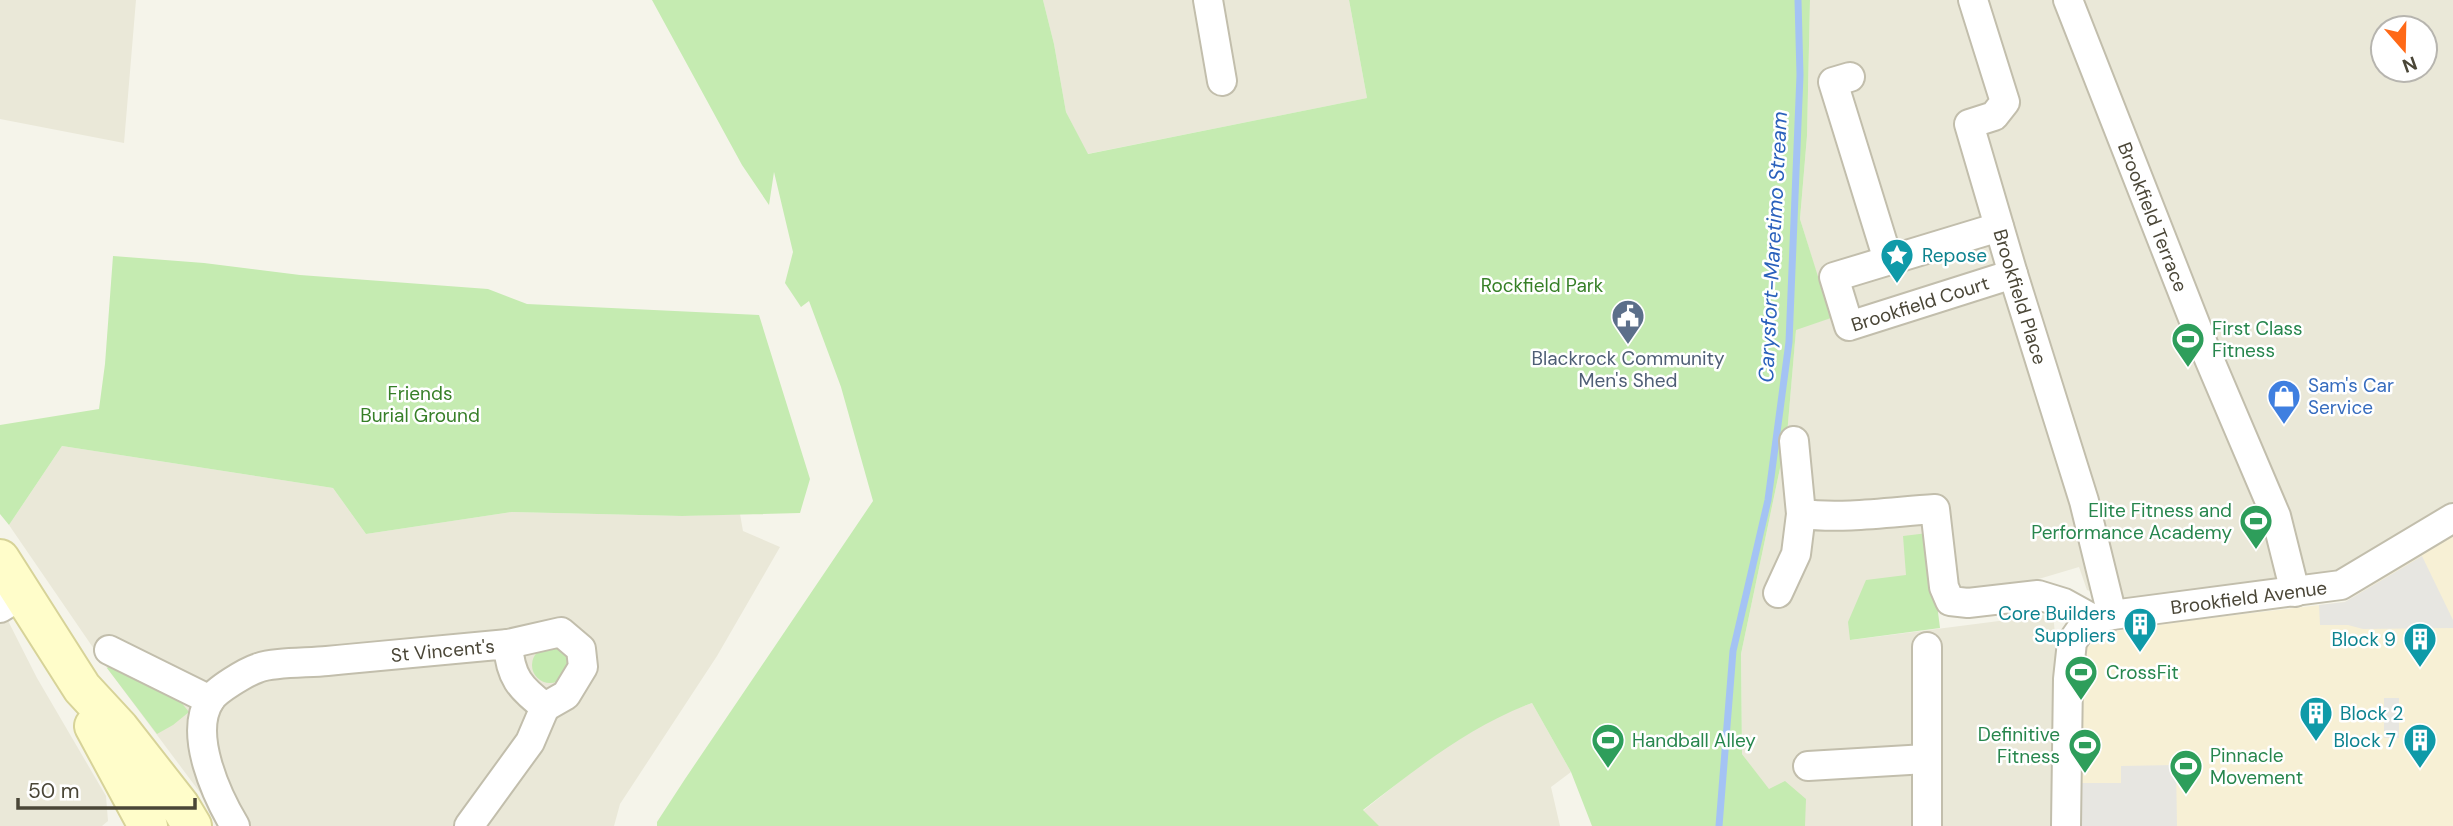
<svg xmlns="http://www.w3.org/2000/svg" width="2453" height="826" viewBox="0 0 2453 826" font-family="'DM Sans',sans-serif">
  <rect width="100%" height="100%" fill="#f5f4ea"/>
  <path fill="#eae8d8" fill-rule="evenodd" d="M0 0H136L124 143 0 119Z
    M1043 0H1349L1367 98 1087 154 1066 112 1054 44Z
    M1810 0H2453V502L2337 573 2318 580 2120 599 2087 590 2079 567 2042 578 1995 589 1962 593 1906 575 1851 640 2053 614 2055 634 2056 826H1805V799L1769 790 1742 754 1741 654 1787 435 1796 329 1830 318 1800 219 1807 136ZM2383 28H2425V70H2383Z
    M62 446 333 488 366 534 512 512 682 516 740 514 743 531 780 547 717 656 620 804 614 826H225L107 668 9 525Z
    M0 605 37 678 106 796 108 821 102 826H0Z
    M1532 703 1571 772 1551 787 1560 826H1344L1433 755 1499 715Z"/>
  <path fill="#f7f0d5" d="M2453 535V826H2078L2082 647 2086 648 2109 632 2193 620 2345 602Z"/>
  <path fill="#c5ebb1" d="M652 0H1043L1054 44 1066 112 1088 154 1367 98 1349 0H1810L1807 136 1800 219 1831 318 1796 330 1787 435 1741 654 1742 754 1769 789 1785 781 1806 799 1805 826H1592L1571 772 1532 703C1468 727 1416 769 1363 810L1379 826H657V822L685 779 873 501 841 387 809 301 801 307 785 283 793 252 774 172 769 205 742 165Z
    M113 256 204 263 300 275 488 289 527 304 759 315 810 479 800 513 682 516 512 512 366 534 333 488 62 446 9 525 0 514V425L99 409 105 364Z
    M1928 533 1940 628 1850 640 1848 622 1866 580 1906 575 1903 536Z
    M532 665a18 18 0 1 1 36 0a18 18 0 1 1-36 0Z
    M112 664 176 696 189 712 173 725 157 734 107 668Z"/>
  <path fill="#e7e6e1" d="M2422 556 2453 620V628L2363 629 2348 625H2320L2319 605 2345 602Z
    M2384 698H2399V738H2384Z
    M2176 765 2177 826H2078V783H2121V766Z"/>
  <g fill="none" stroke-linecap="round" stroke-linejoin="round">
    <path stroke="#a4c3f4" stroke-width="7" d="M1719 826 1733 651 1768 500 1789 342 1800 75 1798 0"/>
    <defs>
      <g id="street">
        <path d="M1208 0 1222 81"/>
        <path id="s1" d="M1973 0 2005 102 1994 116 1969 124 2013 274 2084 501 2112 615"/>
        <path id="s2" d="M2068 0 2207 354 2276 516 2295 592"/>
        <path d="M1850 77 1833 82 1888 260"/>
        <path id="s3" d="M1999 227 1834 277 1849 326 2013 274"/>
        <path d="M1801 514C1845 519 1890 512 1935 509L1944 587 1950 601 1968 603 2038 595 2064 603 2093 619"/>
        <path d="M1778 593 1796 554 1801 514 1794 441"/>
        <path d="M0 608 23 594"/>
        <path d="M508 644 561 632 581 649 583 667 566 695 545 707"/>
        <path d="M1927 647V826"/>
        <path d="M109 650 210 700"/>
        <path d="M1808 766 1926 759"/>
        <path id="s4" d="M235 826C217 796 188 734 210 700 216 690 246 672 258 668 273 662 309 663 327 661 387 655 447 650 508 644 510 677 520 688 545 707"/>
        <path d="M469 826 530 742 545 707"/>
        <path id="s5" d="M2066 826 2068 679 2072 642 2081 629 2093 619 2112 615 2341 585 2453 518"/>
      </g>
      <path id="secondary" d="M0 559 82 688 119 728 180 806 192 826
        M94 726 148 826"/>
    </defs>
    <use href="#street" stroke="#c2beac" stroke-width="32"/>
    <use href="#secondary" stroke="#d7d398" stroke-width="42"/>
    <use href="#street" stroke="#fff" stroke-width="28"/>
    <use href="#secondary" stroke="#fffdca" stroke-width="38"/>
  </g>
  <defs>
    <symbol id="sight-pin" viewBox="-11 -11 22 30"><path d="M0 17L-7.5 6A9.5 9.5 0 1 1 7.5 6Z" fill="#0f9aa8" stroke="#fff"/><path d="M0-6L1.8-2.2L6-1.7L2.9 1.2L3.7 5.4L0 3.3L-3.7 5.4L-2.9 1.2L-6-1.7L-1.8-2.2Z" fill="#fff"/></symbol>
    <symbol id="civic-pin" viewBox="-11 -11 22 30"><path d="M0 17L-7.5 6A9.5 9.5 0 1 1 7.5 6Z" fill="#5c6f8a" stroke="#fff"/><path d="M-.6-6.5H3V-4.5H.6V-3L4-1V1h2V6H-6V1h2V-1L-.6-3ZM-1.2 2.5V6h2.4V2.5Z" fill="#fff"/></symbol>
    <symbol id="stadium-pin" viewBox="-11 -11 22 30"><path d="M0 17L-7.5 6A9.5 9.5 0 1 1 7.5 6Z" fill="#2e9e5b" stroke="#fff"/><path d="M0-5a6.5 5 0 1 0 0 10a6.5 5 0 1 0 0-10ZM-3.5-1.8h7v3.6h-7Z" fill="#fff"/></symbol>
    <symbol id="shop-pin" viewBox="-11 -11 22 30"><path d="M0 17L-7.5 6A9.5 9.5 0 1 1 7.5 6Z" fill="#3f7fe0" stroke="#fff"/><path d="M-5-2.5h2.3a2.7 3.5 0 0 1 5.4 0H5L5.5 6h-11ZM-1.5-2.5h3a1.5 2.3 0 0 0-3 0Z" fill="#fff"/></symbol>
    <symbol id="building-pin" viewBox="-11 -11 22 30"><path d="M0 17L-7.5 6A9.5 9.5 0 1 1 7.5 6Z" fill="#0f9aa8" stroke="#fff"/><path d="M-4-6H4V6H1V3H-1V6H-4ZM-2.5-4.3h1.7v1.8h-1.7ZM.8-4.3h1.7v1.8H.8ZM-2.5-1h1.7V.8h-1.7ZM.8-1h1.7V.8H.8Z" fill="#fff"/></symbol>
  </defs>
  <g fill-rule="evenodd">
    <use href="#sight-pin" x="1878" y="236" width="38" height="52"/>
    <use href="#civic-pin" x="1609" y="297" width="38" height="52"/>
    <use href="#stadium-pin" x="2169" y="320" width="38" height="52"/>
    <use href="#shop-pin" x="2265" y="377" width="38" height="52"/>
    <use href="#stadium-pin" x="2237" y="502" width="38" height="52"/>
    <use href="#building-pin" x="2121" y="605" width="38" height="52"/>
    <use href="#building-pin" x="2401" y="620" width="38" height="52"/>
    <use href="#stadium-pin" x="2062" y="653" width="38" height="52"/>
    <use href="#building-pin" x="2297" y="694" width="38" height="52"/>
    <use href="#stadium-pin" x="1589" y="721" width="38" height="52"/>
    <use href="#building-pin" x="2401" y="721" width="38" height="52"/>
    <use href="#stadium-pin" x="2066" y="726" width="38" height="52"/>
    <use href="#stadium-pin" x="2167" y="747" width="38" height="52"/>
  </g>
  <g text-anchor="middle" stroke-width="5" stroke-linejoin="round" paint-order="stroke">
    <g font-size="19" fill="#4a4637" stroke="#fff">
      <text dy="7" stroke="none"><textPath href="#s2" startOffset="233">Brookfield Terrace</textPath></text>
      <text dy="7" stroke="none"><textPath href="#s1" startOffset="331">Brookfield Place</textPath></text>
      <text dy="7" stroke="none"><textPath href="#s3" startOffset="298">Brookfield Court</textPath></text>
      <text dy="7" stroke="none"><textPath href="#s5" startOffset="373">Brookfield Avenue</textPath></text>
      <text dy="7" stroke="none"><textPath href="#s4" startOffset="378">St Vincent's</textPath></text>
    </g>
    <g font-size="19" fill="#0d838f" stroke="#fff" text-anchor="end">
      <text x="1922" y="262" text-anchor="start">Repose</text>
      <text x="2116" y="620">Core Builders<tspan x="2116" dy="22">Suppliers</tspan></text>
      <text x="2396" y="646">Block 9</text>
      <text x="2340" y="720" text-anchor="start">Block 2</text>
      <text x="2396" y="747">Block 7</text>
    </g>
    <g font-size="19" fill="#367f27" stroke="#fff">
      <text x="1542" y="292">Rockfield Park</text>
      <text x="420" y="400">Friends<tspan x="420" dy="22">Burial Ground</tspan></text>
    </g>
    <g font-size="19" fill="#27864d" stroke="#fff" text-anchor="start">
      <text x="2212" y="335">First Class<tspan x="2212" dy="22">Fitness</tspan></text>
      <text x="2232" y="517" text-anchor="end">Elite Fitness and<tspan x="2232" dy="22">Performance Academy</tspan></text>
      <text x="2106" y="679">CrossFit</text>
      <text x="2060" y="741" text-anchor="end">Definitive<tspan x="2060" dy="22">Fitness</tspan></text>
      <text x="1632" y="747">Handball Alley</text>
      <text x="2210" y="762">Pinnacle<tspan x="2210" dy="22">Movement</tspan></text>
    </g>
    <g font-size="19" fill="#4e5e75" stroke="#fff">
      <text x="1628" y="365">Blackrock Community<tspan x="1628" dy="22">Men's Shed</tspan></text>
    </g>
    <g font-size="19" fill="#366cbe" stroke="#fff" text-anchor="start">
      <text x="2308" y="392">Sam's Car<tspan x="2308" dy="22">Service</tspan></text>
    </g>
    <g font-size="21" font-style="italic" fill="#2a61bc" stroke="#fff">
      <text transform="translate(1773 247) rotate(-87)" y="7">Carysfort-Maretimo Stream</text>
    </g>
  </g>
  <g transform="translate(2404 49) rotate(160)"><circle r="33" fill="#ffffff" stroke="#b7b5af" stroke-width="2"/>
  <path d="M0-5L12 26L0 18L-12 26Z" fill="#ff6917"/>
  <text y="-10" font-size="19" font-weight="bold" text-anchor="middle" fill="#4a4637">N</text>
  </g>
  <path d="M18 798v10h177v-10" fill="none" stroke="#4a4637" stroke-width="3.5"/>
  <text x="28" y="798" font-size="21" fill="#4a4637" stroke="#ffffff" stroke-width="5" paint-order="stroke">50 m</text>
</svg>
